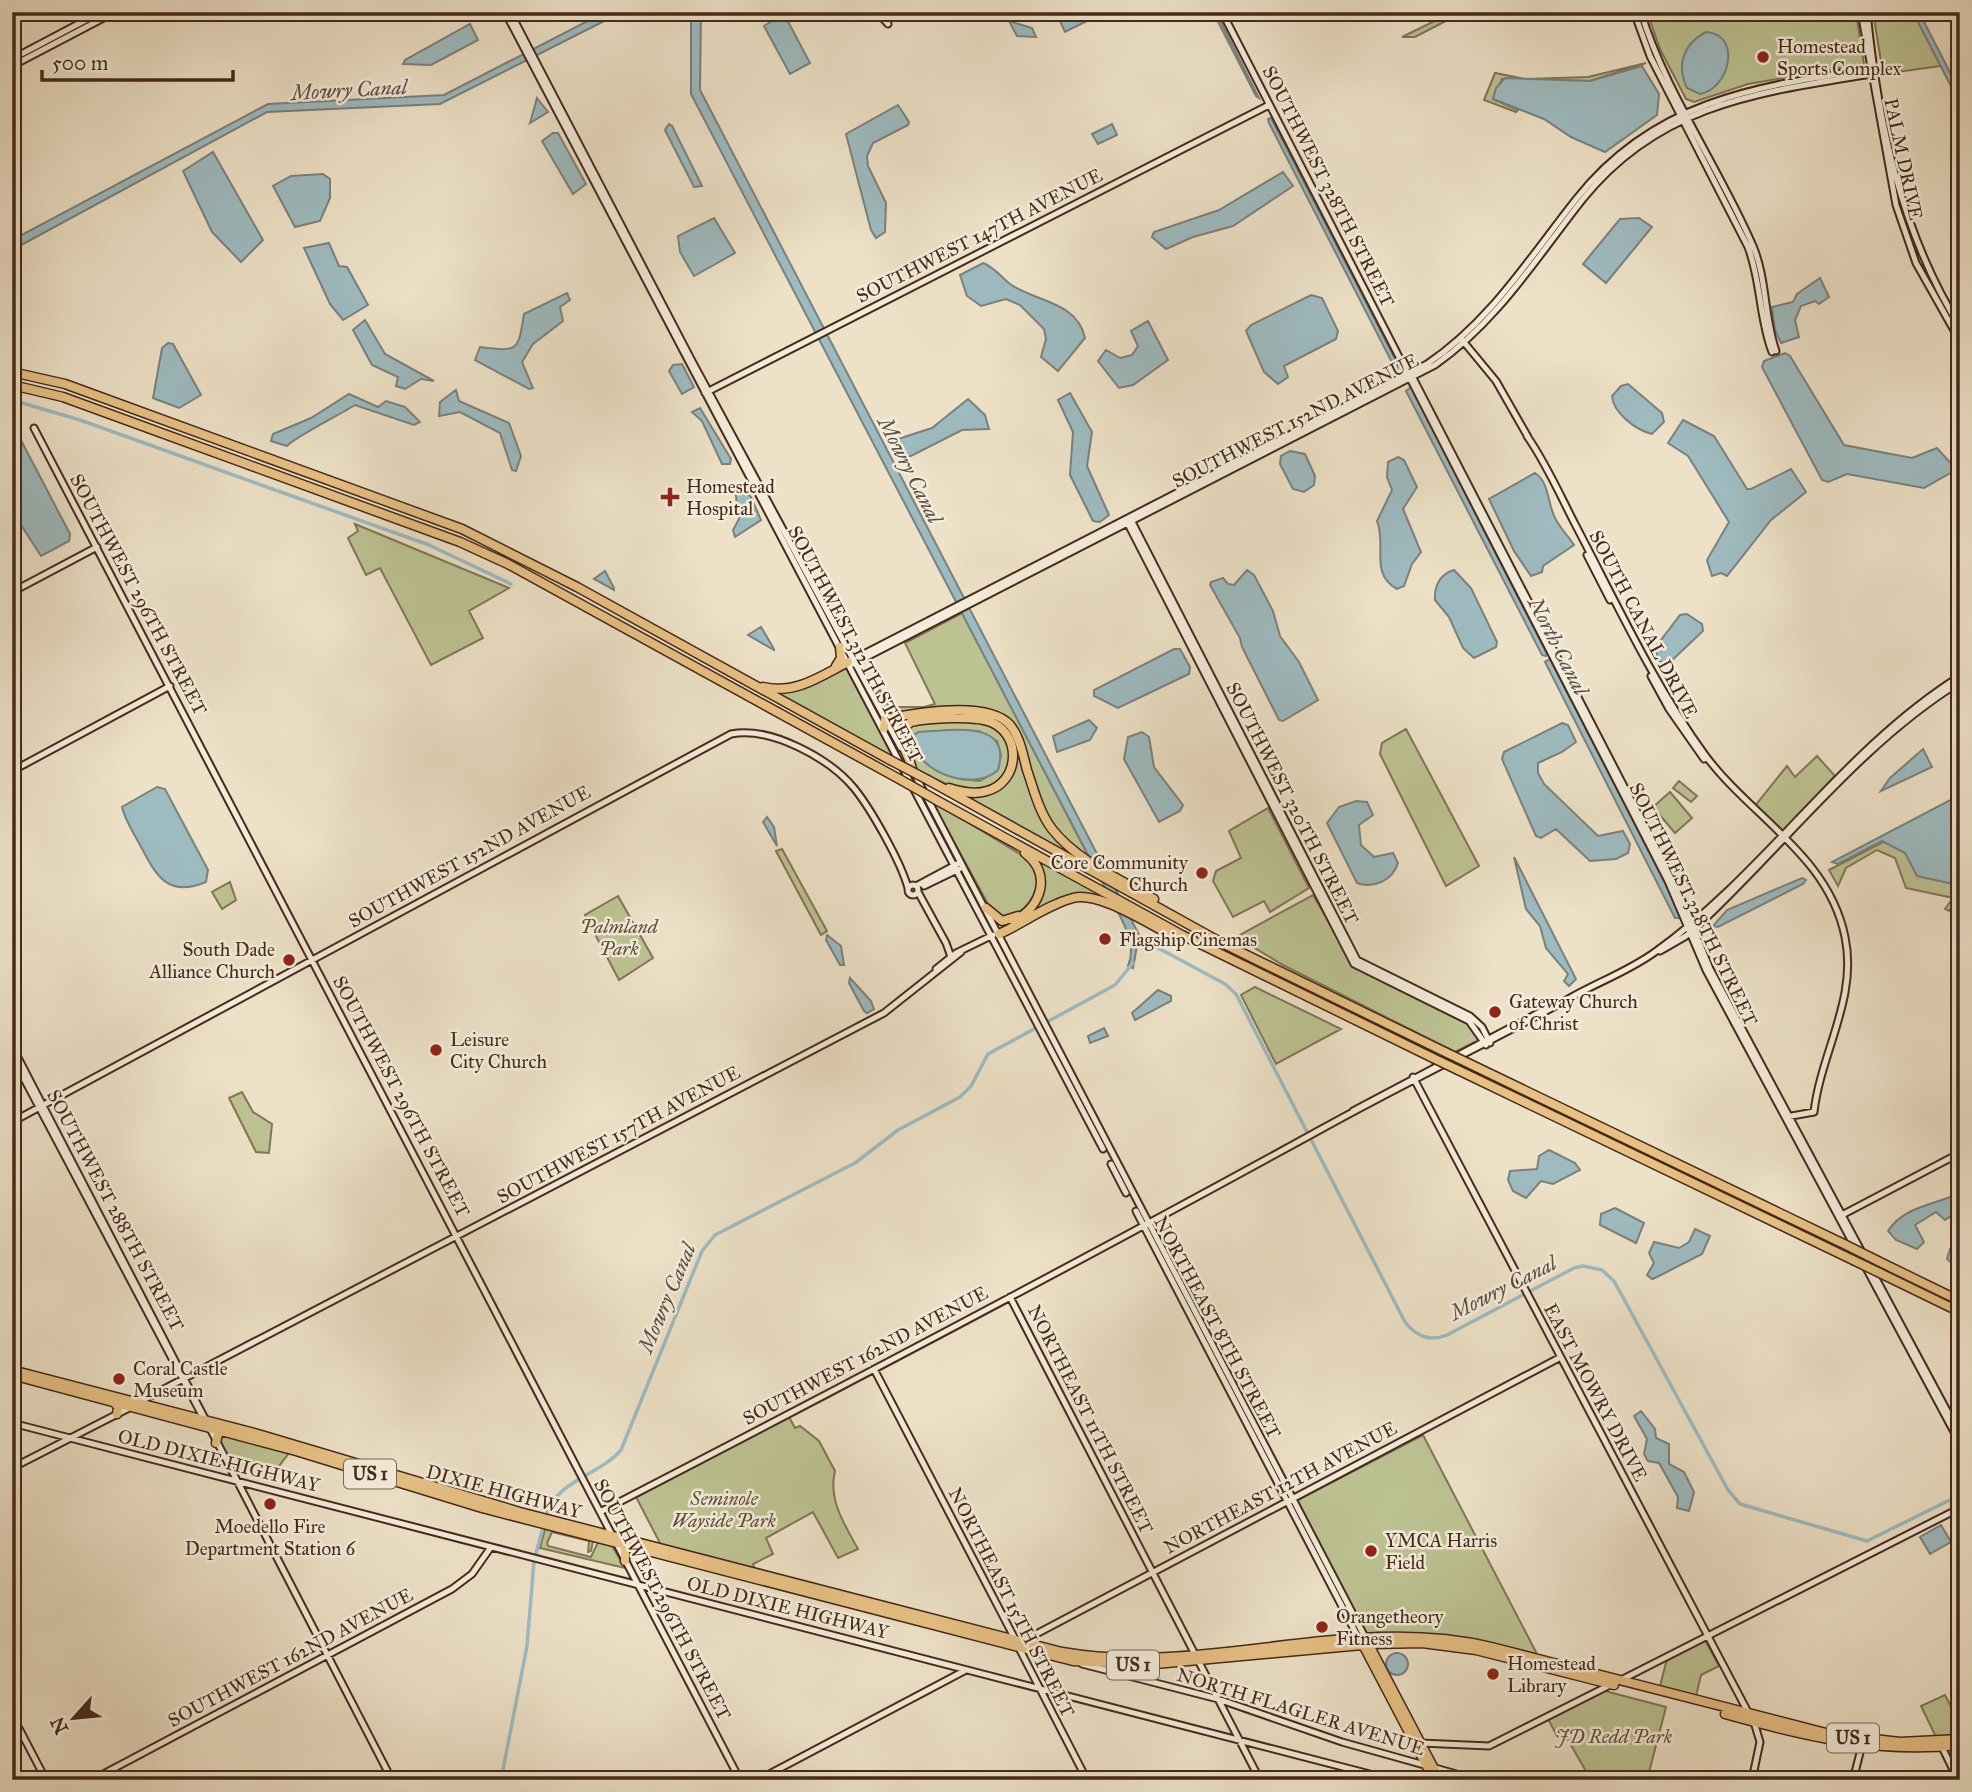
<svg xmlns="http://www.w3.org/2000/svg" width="1972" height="1792" viewBox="0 0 1972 1792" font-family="'IM FELL Great Primer',serif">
  <rect width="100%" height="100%" fill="#ede1c7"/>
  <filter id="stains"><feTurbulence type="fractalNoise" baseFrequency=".00286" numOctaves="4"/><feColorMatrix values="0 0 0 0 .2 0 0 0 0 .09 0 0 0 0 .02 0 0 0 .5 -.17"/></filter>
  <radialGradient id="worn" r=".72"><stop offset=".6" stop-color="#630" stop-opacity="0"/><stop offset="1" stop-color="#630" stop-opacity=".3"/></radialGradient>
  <path fill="#bdc293" stroke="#817656" stroke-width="2" fill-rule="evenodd" d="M1453 12H1463L1415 37H1402Z
    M1647 12H1856L1864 64 1748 84 1694 102 1686 99 1660 49Z
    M1873 12H1913L1941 66 1883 74Z
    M1646 63 1590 81 1502 79 1493 99 1518 110 1516 112 1484 100 1495 73 1525 79 1588 77Z
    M355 524 509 588 469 611 483 638 431 665 380 568 366 575 348 538 358 531Z
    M962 613 1090 859 1068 844 1049 821 1019 736 1003 717 892 714 886 712 877 693 880 690 889 707H924L935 704 905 643Z
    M847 664 898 760 768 689 778 691Z
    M985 713 1012 730 1042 818 1096 870 955 793 992 792 1015 764 1004 728Z
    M975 721C1024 728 1017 787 983 790 958 792 937 780 916 770L904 745V730L915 723ZM979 731 997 741 1001 755 998 770 980 781 961 779 919 732Z
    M1406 729 1479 866 1446 886 1380 754 1382 743Z
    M1817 756 1835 776 1783 832 1754 807 1787 766 1795 777Z
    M1679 781 1697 796 1691 802 1673 788Z
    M1670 792 1692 818 1675 833 1653 807Z
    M931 800 1025 857C1050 885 1035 905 1006 920L993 913Z
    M1960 802V904L1957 901 1949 911 1945 909 1953 898 1906 888 1895 858 1877 850 1846 868 1838 886 1829 870Z
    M1268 808 1309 888 1270 912 1264 901 1233 917 1213 881 1216 871 1241 858 1229 831Z
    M782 849 827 931 821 935 776 851Z
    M1038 860 1112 900 1114 905 1093 895 1031 913C1049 896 1042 880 1038 860Z
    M230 882 236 900 222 909 212 892Z
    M1313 895 1355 967 1467 1022 1479 1040 1455 1052 1283 965 1236 937Z
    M618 896 653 958 619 980 585 915Z
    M1255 987 1341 1029 1276 1064 1241 995Z
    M242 1092 253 1112 272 1124 269 1153 256 1152 229 1098Z
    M789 1417 795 1428 800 1426 819 1441 835 1471C828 1499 844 1524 858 1549L838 1558 813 1512 766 1538 773 1554 753 1564 755 1569 661 1545 636 1497Z
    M220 1434 289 1453 269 1479 236 1470C227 1464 218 1445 220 1434Z
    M1423 1435 1537 1654 1477 1639 1435 1634 1366 1633 1294 1502Z
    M545 1529 593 1541 591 1551 588 1552 589 1541 552 1532 547 1543 548 1546 591 1557 598 1542 612 1546 625 1568 540 1548Z
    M1705 1640 1719 1666 1701 1675 1696 1696 1660 1686 1667 1659Z
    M1605 1691 1666 1707 1647 1780H1608L1587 1773 1568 1740 1557 1736 1548 1719Z
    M1945 1695 1960 1724V1734L1936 1737 1921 1706Z"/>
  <path fill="#9ebbc0" stroke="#7a817e" stroke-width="2" d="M605 12H622L440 104 267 112 12 250V240L268 104 444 95Z
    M691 12H701L700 90 1134 925 1139 935 1133 968 1128 966C1135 949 1129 934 1121 918L691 94Z
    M1056 12 1089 20 1065 32Z
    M1213 12H1216L1259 98 1256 96Z
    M1913 12H1919L1960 92V104Z
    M784 14 810 63 790 74 764 26Z
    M1009 21 1032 28 1036 37 1017 36Z
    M470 24 478 40 431 65 403 64 405 60Z
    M1706 32C1742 34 1730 89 1700 94L1687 88C1676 65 1683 44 1706 32Z
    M1642 66 1659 94 1657 115 1605 152 1571 137 1544 119 1493 99 1496 88 1505 78 1590 81Z
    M537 98 548 112 530 123Z
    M898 105 909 122 908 125 873 143 867 156 868 166 886 203 885 232 876 238 871 230 846 134Z
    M1271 118 1397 363 1398 374 1269 123 1268 119Z
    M669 124 672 126 702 186 694 187 665 130Z
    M1112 124 1117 135 1098 144 1092 134Z
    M553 133H558L586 184 573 194 542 141Z
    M213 152 263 240 241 262 212 232 183 171Z
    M1283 172 1293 186 1233 226 1193 237 1166 249 1152 237 1154 232 1219 210Z
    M323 174 330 179V198L320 221 295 227 273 186 291 176Z
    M714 218 735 253 694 276 680 252 678 236Z
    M1639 218 1652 227 1606 283 1583 264 1620 219Z
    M329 243 339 266 347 267 368 305 343 320 330 304 304 248Z
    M983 263C994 267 1001 277 1010 284 1035 302 1077 301 1085 338L1058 371 1041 357 1046 339 1044 329 1020 305 1006 299 981 306 967 296 960 275Z
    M1820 278 1829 297 1819 304 1815 301 1801 306 1795 320 1799 337 1781 343 1775 330 1772 307 1793 302 1797 294Z
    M567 293 570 300 560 307 563 321 533 344 522 362 533 388 529 389 475 360 480 347C519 352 518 351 524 314Z
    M1311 295 1322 298 1338 331 1336 339 1284 366 1288 377 1278 384 1264 372 1246 331 1251 325Z
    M365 320 385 354 434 381 421 379 405 389 396 386 398 377 372 365 353 330Z
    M1148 321 1168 360 1133 385 1119 388 1098 361 1106 350 1120 358 1132 355 1138 346 1131 331Z
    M168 343 173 344 201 395 179 408 153 398 162 348Z
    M1785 353 1790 356 1844 445 1912 458 1937 448 1954 467 1952 472 1924 488 1847 474 1828 482 1822 480 1762 367 1764 361Z
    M682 364 694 387 682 394 669 371 673 365Z
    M1628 384 1662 413 1664 422 1652 434C1636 430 1613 413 1612 396L1621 386Z
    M1411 387 1547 654 1546 656 1542 655 1406 391Z
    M456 390 459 401 509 423 521 456 516 471 512 470 500 433 460 412 439 416 440 402Z
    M1070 393 1092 432 1087 466 1109 515 1100 522 1093 521 1070 475 1073 432 1058 400Z
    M349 394 378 407 386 401 405 407 420 422 414 425 355 405C341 414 293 438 287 446L271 441 273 434 311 418Z
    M968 399 985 415 989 429 962 430 911 456H904L898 439 932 428Z
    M700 408 731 459 730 464H722L702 421 692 412Z
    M1683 420 1714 436 1747 489H1751L1791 469 1806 492 1771 520 1727 576 1721 573 1712 576 1707 560 1729 522 1688 456 1668 443Z
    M12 423 70 534 69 541 41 556 12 511Z
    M1290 451 1305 454 1315 476 1314 485 1304 492 1293 489 1280 464 1281 456Z
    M1398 457 1404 460 1417 487 1403 509 1421 552 1412 564 1404 586 1397 589C1369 574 1387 544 1377 521L1392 490 1387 477 1388 462Z
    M1535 473C1548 481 1548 501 1553 513 1557 526 1568 535 1574 545L1543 566 1542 572 1531 576 1514 551 1489 499Z
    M742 487 751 497 761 520 735 537 733 530 739 519 735 489Z
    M1247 570 1254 575 1273 611 1280 636 1299 662 1318 700 1283 721 1279 720 1242 647 1240 638 1210 585 1211 582 1223 578 1228 584 1234 585Z
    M1454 570 1471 588 1497 642 1496 647 1474 658 1463 648 1449 617 1435 600C1434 586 1440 574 1454 570Z
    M605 571 614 588V590L594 579Z
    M1687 614 1702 624 1703 631 1668 664 1659 661 1655 648 1680 615Z
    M761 627 774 649V650L748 635Z
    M1174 649H1180L1190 667 1189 674 1118 708 1094 696V690Z
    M1550 659 1671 895 1680 918H1675L1545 662Z
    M1089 720 1097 728 1090 740 1057 752 1053 736Z
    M1562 723 1568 725 1576 742 1562 752 1538 763V773L1544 784 1598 836 1623 831 1630 844 1628 853 1616 859 1590 861 1556 829 1541 838 1536 836 1502 759 1504 752Z
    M919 732C950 731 1013 718 998 770 973 793 912 772 913 735Z
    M1142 732 1149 737 1154 767 1183 805 1180 811 1159 822 1124 759 1128 737Z
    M1923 749 1932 767 1881 791 1890 778Z
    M157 787 165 789 208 870 206 882C166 899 155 873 139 843 133 832 125 820 122 807Z
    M1954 798 1960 800V882L1953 884 1917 876 1905 853 1882 841 1838 864 1832 862Z
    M1356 801 1367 802 1373 815 1359 825 1361 845 1374 857 1393 853 1398 863C1393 880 1374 889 1357 883L1327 823 1339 807Z
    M767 817 774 827 777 846 763 822Z
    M1514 857 1576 979 1569 986 1564 981 1568 974 1546 948 1540 926 1526 909Z
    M1802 878 1806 880 1803 884 1718 927 1713 926 1727 910Z
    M827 935 841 946 844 965H840L826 940Z
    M850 978 871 1001 874 1009 867 1013 864 1011 849 983Z
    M1158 990 1171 996V1001L1135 1020 1132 1013Z
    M1104 1028 1108 1036 1090 1043 1088 1036Z
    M1549 1150 1575 1163 1580 1170 1553 1184 1541 1181 1526 1198 1513 1191 1508 1180 1510 1171 1537 1169 1539 1156Z
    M1960 1193V1210L1945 1220 1936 1212 1915 1225 1924 1242 1917 1249 1896 1240 1888 1231C1904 1206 1935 1205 1960 1193Z
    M1615 1208 1644 1223 1636 1243 1600 1225 1601 1214Z
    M1695 1229 1710 1236 1702 1254 1657 1277 1652 1279 1647 1275 1654 1263 1649 1253 1654 1242 1679 1248 1689 1242Z
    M1960 1242V1270L1947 1259 1950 1249Z
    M1641 1411 1655 1429 1656 1438 1669 1444V1464L1684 1472 1694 1492 1689 1511 1677 1508 1678 1497 1659 1463 1648 1461 1644 1454 1647 1439 1634 1416Z
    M1941 1525 1951 1542 1930 1554 1920 1537Z
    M1386 1664a11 11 0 1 1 22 0a11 11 0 1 1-22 0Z"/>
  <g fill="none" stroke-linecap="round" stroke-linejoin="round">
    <path stroke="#9ebbc0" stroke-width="3.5" d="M12 400 80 420 275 490
      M278 491 429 545 511 584
      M1136 936 1225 984 1236 994 1405 1322C1416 1336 1430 1342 1447 1335L1574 1268 1583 1266 1602 1270 1614 1281 1728 1490 1740 1504 1867 1541 1960 1495
      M546 1516C556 1480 599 1476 621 1450L702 1251 715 1235 855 1163 898 1130 960 1097 971 1086 988 1054 1115 985 1133 963
      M501 1780 527 1646 534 1561 544 1524"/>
    <defs>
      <path id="secondary" d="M505 12 1103 1149
        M510 12 692 361 901 748
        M877 12 888 24
        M1222 12 1668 881 1706 970 1960 1443
        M1634 12 1650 56 1748 247C1761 281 1759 318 1772 352
        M1641 12C1664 90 1720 169 1753 246 1767 279 1764 317 1776 351
        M1861 12 1896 205 1916 263 1960 341
        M1867 12C1878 123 1901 232 1960 327
        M12 59 101 12
        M12 66 115 12
        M1463 341 1496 381 1528 437
        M1412 376 1677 889 1710 969 1960 1435
        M705 393 1269 105
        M34 428 740 1780
        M1527 436C1546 463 1560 495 1575 524 1616 602 1653 683 1705 755 1751 817 1829 856 1845 937 1858 998 1821 1052 1814 1112L1786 1117
        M1131 520 1357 960 1470 1016 1482 1027 1490 1043
        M1127 522 1354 964 1469 1021 1486 1045
        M1587 555 1610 600
        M12 592 97 547
        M852 660 1427 364C1490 322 1530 257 1577 198 1656 99 1759 86 1876 68
        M853 664 1435 365C1497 322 1537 257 1583 199 1661 102 1763 92 1877 73
        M1651 676 1669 709 1704 759
        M12 771 170 686
        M914 773 1366 1639
        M908 890a5 5 0 1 1 10 0a5 5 0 1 1-10 0Z
        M916 886 959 863
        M924 886 959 869
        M918 892 946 943 951 957
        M1660 951 1686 936 1706 918C1789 839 1863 742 1960 682
        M936 969 956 953 993 935
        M12 1046 392 1780
        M12 1056 205 1421
        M1413 1077 1749 1714
        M1353 1111 1540 1012
        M12 1122 731 734C770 726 829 758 854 788 871 809 901 862 908 888
        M1111 1164 1126 1193
        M1136 1211 1359 1639
        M1842 1215 1960 1153
        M1010 1297 1260 1780
        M874 1369 1015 1639
        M139 1402 884 1013 961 952
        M12 1423 1393 1780
        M12 1468 131 1407
        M600 1512C844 1386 1087 1258 1327 1126 1407 1082 1490 1042 1570 998 1598 982 1629 971 1655 952 1767 872 1842 750 1960 676
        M1023 1641 1559 1358
        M1019 1648 1087 1780
        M1082 1664 1218 1699 1342 1742 1478 1780
        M1619 1681 1960 1508
        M12 1715 46 1780
        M1421 1743 1489 1746 1610 1685
        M1941 1745 1958 1780
        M92 1780 452 1589 472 1574 491 1547
        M758 1780 966 1670
        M1752 1780 1760 1742 1754 1722
        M1853 1780 1862 1745"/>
      <path id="highway" d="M12 372 65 384 462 529 577 587 890 760
        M12 385 63 397 460 542 508 564 901 780
        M836 666 841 658 840 647
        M763 687C795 695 821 676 848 662
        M884 728 885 719C915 713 988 700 1010 725 1020 737 1023 755 1027 770 1034 790 1039 812 1052 829 1077 861 1120 879 1154 899
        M912 769C909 752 890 735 911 722 928 718 977 715 993 723 1022 737 1019 782 987 791 975 795 962 792 949 788
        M928 780 1224 944 1445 1052
        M938 801 1182 935 1433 1058
        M986 908 1002 921 1018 916
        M1014 921C1042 906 1052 874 1025 853
        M999 934C1024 923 1047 905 1073 898 1099 891 1148 924 1173 936
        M1470 1064 1846 1245
        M1458 1070 1853 1260
        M1878 1261 1960 1301
        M1886 1276 1960 1312
        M12 1370 258 1434 520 1512 1062 1652C1204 1677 1349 1613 1491 1647L1830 1734 1900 1742 1960 1739
        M12 1375 296 1451 482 1508 1073 1661 1145 1665 1373 1644 1422 1643 1476 1650 1614 1685
        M113 1401 118 1407 117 1414
        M216 1443 218 1434 223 1430
        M625 1561V1550L629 1546
        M1367 1641 1440 1780
        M1362 1643 1434 1780
        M1725 1714C1803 1736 1878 1754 1960 1745"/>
    </defs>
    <use href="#secondary" stroke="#45291a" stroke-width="9"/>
    <use href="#highway" stroke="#45291a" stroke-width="11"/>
    <use href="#secondary" stroke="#f3ecdb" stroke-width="5"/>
    <use href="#highway" stroke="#e6c084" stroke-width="8"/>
    <defs>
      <path id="highway-bridge" d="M890 760 928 780
        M901 780 938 801
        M1445 1052 1470 1064
        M1433 1058 1458 1070
        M1846 1245 1878 1261
        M1853 1260 1886 1276"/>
    </defs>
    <use href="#highway-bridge" stroke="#45291a" stroke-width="11" stroke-linecap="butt"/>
    <use href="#highway-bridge" stroke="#e6c084" stroke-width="8"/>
  </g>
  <g fill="#8f2418" stroke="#f3ecdb" stroke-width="2.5">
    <circle cx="1763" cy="57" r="7"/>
    <path d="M666.5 486.5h7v7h7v7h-7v7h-7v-7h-7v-7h7z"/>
    <circle cx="1202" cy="873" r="7"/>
    <circle cx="1105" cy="939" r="7"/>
    <circle cx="289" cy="960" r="7"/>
    <circle cx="1495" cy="1012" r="7"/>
    <circle cx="436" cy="1050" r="7"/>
    <circle cx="119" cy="1379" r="7"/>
    <circle cx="270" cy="1504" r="7"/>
    <circle cx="1371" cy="1551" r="7"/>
    <circle cx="1322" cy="1627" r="7"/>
    <circle cx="1493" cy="1674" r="7"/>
  </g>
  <g text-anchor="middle" stroke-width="5" stroke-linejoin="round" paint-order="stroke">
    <g fill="#f3ecdb" stroke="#796454" stroke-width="2">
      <rect x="344" y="1459.5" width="52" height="29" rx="5"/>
      <rect x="1107" y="1650.5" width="52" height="29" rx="5"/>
      <rect x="1827" y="1723.5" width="52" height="29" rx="5"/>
    </g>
    <g font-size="18" font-weight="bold" fill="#45291a">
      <text x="370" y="1480">US 1</text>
      <text x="1133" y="1671">US 1</text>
      <text x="1853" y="1744">US 1</text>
    </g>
    <g font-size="19" fill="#45291a" stroke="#f3ecdb" text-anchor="start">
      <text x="1777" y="53">Homestead<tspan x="1777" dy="22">Sports Complex</tspan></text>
      <text x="686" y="493">Homestead<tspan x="686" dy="22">Hospital</tspan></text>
      <text x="1188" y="869" text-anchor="end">Core Community<tspan x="1188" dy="22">Church</tspan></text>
      <text x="1119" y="946">Flagship Cinemas</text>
      <text x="275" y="956" text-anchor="end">South Dade<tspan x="275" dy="22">Alliance Church</tspan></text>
      <text x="1509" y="1008">Gateway Church<tspan x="1509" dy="22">of Christ</tspan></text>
      <text x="450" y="1046">Leisure<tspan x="450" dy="22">City Church</tspan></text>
      <text x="133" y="1375">Coral Castle<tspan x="133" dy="22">Museum</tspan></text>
      <text x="270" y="1533" text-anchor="middle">Moedello Fire<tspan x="270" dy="22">Department Station 6</tspan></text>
      <text x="1385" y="1547">YMCA Harris<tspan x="1385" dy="22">Field</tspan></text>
      <text x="1336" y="1623">Orangetheory<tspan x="1336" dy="22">Fitness</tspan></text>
      <text x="1507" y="1670">Homestead<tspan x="1507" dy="22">Library</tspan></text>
    </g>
    <g font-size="19" fill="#45291a" stroke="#f3ecdb">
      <text transform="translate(1904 159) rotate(78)" y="7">PALM DRIVE</text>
      <text transform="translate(1329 186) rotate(63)" y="7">SOUTHWEST 328TH STREET</text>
      <text transform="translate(979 235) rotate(-27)" y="7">SOUTHWEST 147TH AVENUE</text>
      <text transform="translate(1295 420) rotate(-27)" y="7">SOUTHWEST 152ND AVENUE</text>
      <text transform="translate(139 594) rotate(62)" y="7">SOUTHWEST 296TH STREET</text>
      <text transform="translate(1644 624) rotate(62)" y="7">SOUTH CANAL DRIVE</text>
      <text transform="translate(856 644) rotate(62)" y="7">SOUTHWEST 312TH STREET</text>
      <text transform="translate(1293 803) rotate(63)" y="7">SOUTHWEST 320TH STREET</text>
      <text transform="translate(469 856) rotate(-29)" y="7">SOUTHWEST 152ND AVENUE</text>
      <text transform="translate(1694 904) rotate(64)" y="7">SOUTHWEST 328TH STREET</text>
      <text transform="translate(402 1096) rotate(62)" y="7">SOUTHWEST 296TH STREET</text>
      <text transform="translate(618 1134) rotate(-28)" y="7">SOUTHWEST 157TH AVENUE</text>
      <text transform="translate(116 1210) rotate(62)" y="7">SOUTHWEST 288TH STREET</text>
      <text transform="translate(1218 1327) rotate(62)" y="7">NORTHEAST 8TH STREET</text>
      <text transform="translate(865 1355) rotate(-28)" y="7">SOUTHWEST 162ND AVENUE</text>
      <text transform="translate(1596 1392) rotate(62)" y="7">EAST MOWRY DRIVE</text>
      <text transform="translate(1091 1419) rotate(63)" y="7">NORTHEAST 11TH STREET</text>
      <text transform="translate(219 1460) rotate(14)" y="7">OLD DIXIE HIGHWAY</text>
      <text transform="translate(1280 1487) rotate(-28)" y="7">NORTHEAST 12TH AVENUE</text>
      <text transform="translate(504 1491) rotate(15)" y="7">DIXIE HIGHWAY</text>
      <text transform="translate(663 1599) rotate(62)" y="7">SOUTHWEST 296TH STREET</text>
      <text transform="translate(1012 1602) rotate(63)" y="7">NORTHEAST 15TH STREET</text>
      <text transform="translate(788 1607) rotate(14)" y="7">OLD DIXIE HIGHWAY</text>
      <text transform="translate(290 1657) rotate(-28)" y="7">SOUTHWEST 162ND AVENUE</text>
      <text transform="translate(1301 1711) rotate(17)" y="7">NORTH FLAGLER AVENUE</text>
    </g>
    <g font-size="19" font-style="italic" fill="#634f38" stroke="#f3ecdb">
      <text x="619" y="933">Palmland<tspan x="619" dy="22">Park</tspan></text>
      <text x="724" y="1505">Seminole<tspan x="724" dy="22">Wayside Park</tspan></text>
      <text x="1614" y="1743">JD Redd Park</text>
    </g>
    <g font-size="21" font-style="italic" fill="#5b4e44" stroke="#f3ecdb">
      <text transform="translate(349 90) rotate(-3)" y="7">Mowry Canal</text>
      <text transform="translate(910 470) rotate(63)" y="7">Mowry Canal</text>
      <text transform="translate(1558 646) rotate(63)" y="7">North Canal</text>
      <text transform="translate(1503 1288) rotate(-27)" y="7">Mowry Canal</text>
      <text transform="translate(667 1298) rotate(-67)" y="7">Mowry Canal</text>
    </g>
  </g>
  <rect width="1972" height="1792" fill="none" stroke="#ede1c7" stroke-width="42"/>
  <rect x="14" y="14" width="1944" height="1764" fill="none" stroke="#45291a" stroke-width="3.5"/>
  <rect x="21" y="21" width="1930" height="1750" fill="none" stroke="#45291a" stroke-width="2"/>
  <g transform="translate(74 1718) rotate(243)" stroke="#f3ecdb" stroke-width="5" paint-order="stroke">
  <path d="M0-5L12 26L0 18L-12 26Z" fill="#45291a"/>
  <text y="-10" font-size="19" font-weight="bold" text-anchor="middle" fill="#45291a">N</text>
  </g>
  <path d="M42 70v10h191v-10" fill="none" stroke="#45291a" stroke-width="3.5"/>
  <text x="52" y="70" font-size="21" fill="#45291a" stroke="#f3ecdb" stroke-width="5" paint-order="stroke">500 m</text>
  <rect width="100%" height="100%" filter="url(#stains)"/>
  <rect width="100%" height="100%" fill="url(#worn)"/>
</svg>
